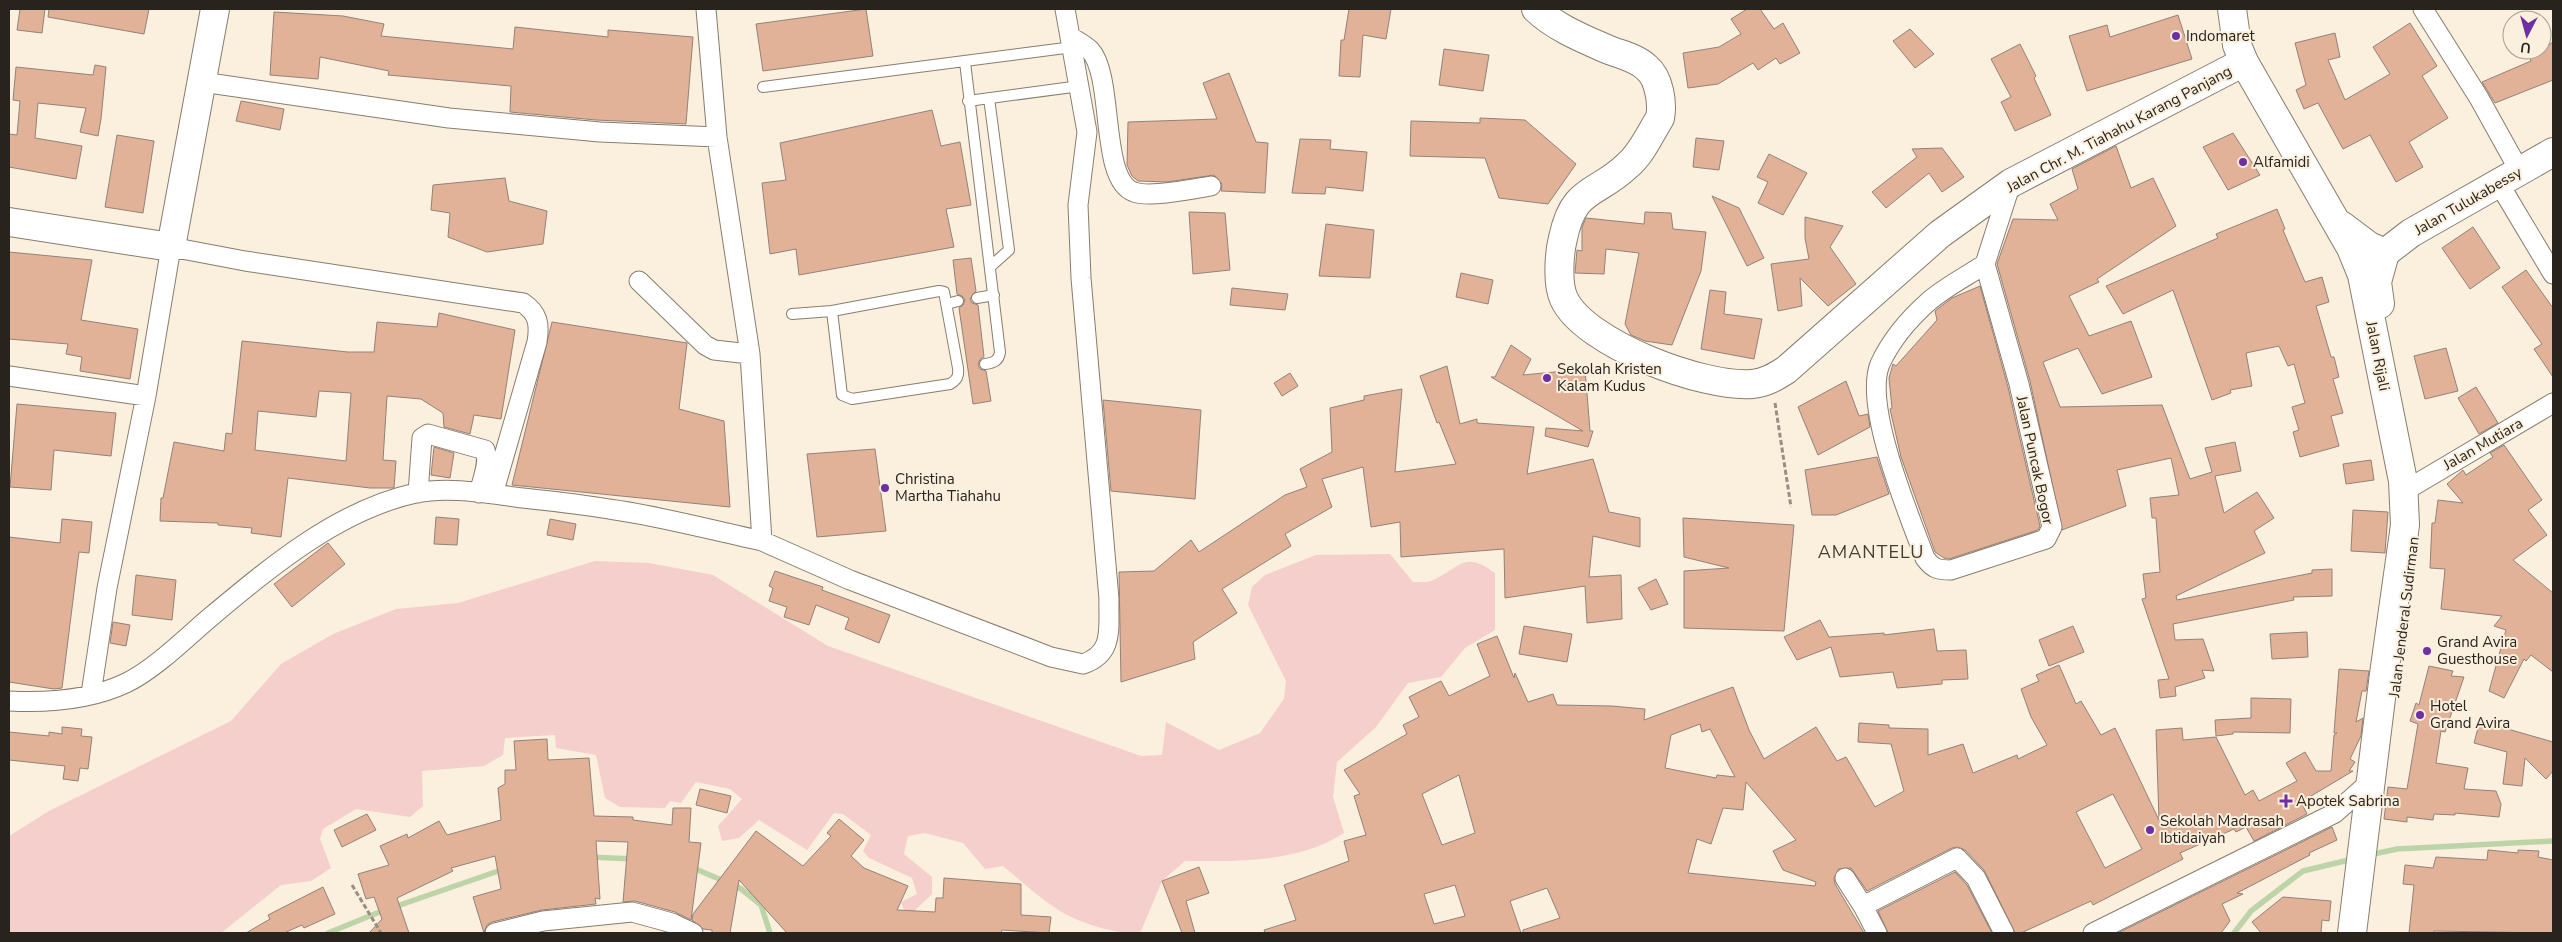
<svg xmlns="http://www.w3.org/2000/svg" width="2562" height="942" viewBox="0 0 2562 942" font-family="'Nunito Sans',sans-serif">
  <rect width="100%" height="100%" fill="#fbefde"/>
  <path fill="#f5cfcb" d="M1390 554 1413 582C1419 582 1428 583 1433 580 1461 567 1464 550 1495 573V630L1465 648 1441 677 1408 683 1376 727 1337 762 1333 797 1344 833C1299 863 1237 861 1185 861L1162 881 1141 931C1122 938 1074 921 1057 909 1038 897 1020 880 1003 866L985 869 963 843 925 833 908 836 904 854 932 877V894L907 918 901 902 917 894 912 878 869 858 863 851 871 835 843 814 834 813 807 850 759 820 739 838 722 841 718 826 742 799 730 789 696 782 681 803 670 801 665 808 620 807 605 798 596 755 556 748 555 735 505 738 503 755 484 766 422 771 423 806 410 817 356 809 323 829 320 839 331 868 311 881 281 885 221 933H9V836L49 811 231 721 281 664 333 634 396 609 458 603 595 561 649 563 713 575 828 646 1141 756 1162 755 1166 722 1219 750 1260 733 1284 699 1286 681 1248 605 1252 587 1265 575 1316 555Z"/>
  <g fill="none" stroke-linecap="round" stroke-linejoin="round">
    <path stroke="#bdd4a8" stroke-width="5.5" d="M2369 855 2397 849 2553 841
      M590 857 633 859
      M691 867 740 888 761 905 770 933
      M328 933 377 913 504 869
      M2234 933 2251 911 2303 871 2353 859"/>
  </g>
  <path fill="#e1b298" stroke="#938278" fill-rule="evenodd" d="M20 9H45L42 33 17 30Z
    M49 9H149L144 34 48 17Z
    M866 9 873 56 763 71 756 24Z
    M1349 9H1391L1386 39 1363 35 1360 77 1339 76 1341 40H1344Z
    M1747 9H1760L1774 29 1783 23 1800 53 1780 64 1776 58 1758 70 1753 63 1718 84 1688 88 1683 53 1719 47 1741 34 1731 19Z
    M274 12 343 16 384 24 381 36 513 49 515 27 608 37V30L693 37 686 124 596 120 510 112 511 86 388 75 389 71 320 57 318 79 270 75Z
    M2178 15 2192 59 2087 91 2069 36 2107 25 2110 37Z
    M2410 23 2437 66 2422 76 2448 118 2409 142 2423 167 2396 182 2370 135 2343 149 2318 103 2304 109 2296 90 2306 85 2295 43 2335 33 2340 57 2328 60 2345 100 2390 74 2373 47Z
    M1910 29 1934 54 1915 68 1893 41Z
    M2553 42V80L2495 103 2482 82 2531 61 2529 55 2542 50Z
    M2020 44 2036 76 2034 78 2051 115 2015 131 2001 102 2011 97 1991 59Z
    M1444 49 1489 55 1483 91 1439 85Z
    M95 65 106 67 101 119 98 136 80 132 86 108 38 103 35 138 82 146 76 179 9 167V134L17 135 20 101 13 100 16 67 93 75Z
    M1229 73 1256 142 1268 143 1265 193 1221 191 1222 184 1214 175 1167 182 1138 181 1132 176 1127 165 1128 122 1217 119 1203 83Z
    M241 101 284 109 280 130 236 121Z
    M932 110 941 146 960 142 971 205 946 209 954 247 799 275 796 249 770 254 762 183 786 180 780 143Z
    M1480 118 1525 120 1576 164 1548 204 1499 198 1485 158 1410 156 1411 121 1480 123Z
    M2233 133 2260 175 2228 190 2203 147Z
    M117 135 154 141 143 213 105 207Z
    M1696 138 1724 141 1719 170 1693 167Z
    M1300 139 1331 140 1330 149 1367 152 1363 191 1326 187 1325 194 1292 193Z
    M2116 146 2131 188 2153 178 2176 226 2097 279 2099 282 2069 296 2089 336 2131 321 2152 377 2102 394 2078 348 2043 362 2060 407 2162 405 2190 479 2212 472 2205 448 2235 442 2241 471 2215 476 2224 513 2257 492 2274 518 2254 531 2265 553 2176 596 2177 600 2312 573V570L2332 569V596L2293 597 2294 600 2173 624 2175 640 2203 639 2214 671 2202 670 2205 678 2175 687 2176 696 2160 698 2158 680 2169 679 2142 599 2146 598 2143 574 2160 572 2156 518H2152L2150 498 2179 495 2171 458 2117 470 2126 506 2062 530 2030 381 1997 264 2013 219 2058 220 2050 204 2078 189 2072 169Z
    M1942 148 1964 177 1942 192 1929 173 1886 208 1872 192 1917 157 1912 149Z
    M1769 154 1807 173 1783 215 1758 203 1768 182 1757 177Z
    M505 178 509 201 547 211 543 244 487 252 448 237 450 213 431 210 433 185Z
    M1712 196 1739 208 1764 258 1747 266Z
    M2277 209 2285 229 2283 230 2305 282 2322 277 2329 302 2316 306 2331 357H2334L2339 377 2333 379 2343 413 2331 416 2339 446 2300 457 2293 432 2299 430 2292 407 2305 403 2294 364 2288 366 2279 346 2246 353 2252 386 2230 390 2231 393 2212 400 2173 290 2123 314 2106 286 2218 238 2216 234Z
    M1189 212 1225 213 1230 270 1193 274Z
    M1645 212 1671 213 1673 229 1706 232 1701 271 1672 345 1645 341 1631 335 1625 324 1639 253 1606 249 1604 274 1575 273 1577 250 1582 251V227L1586 218 1644 224Z
    M1805 217 1843 226 1830 247 1856 284 1828 306 1800 278 1802 306 1778 311 1771 264 1809 259 1805 238Z
    M1326 224 1374 230 1370 278 1319 276Z
    M2473 227 2500 268 2470 289 2442 248Z
    M9 252 92 260 81 320 138 329 130 379 80 371 82 357 66 354 68 344 9 339Z
    M971 258 976 291 970 299 972 303 978 305 984 357 980 359 978 365 980 369 986 371 991 401 973 404 959 308 963 305 965 300 962 296 957 294 953 260Z
    M2526 270 2553 308V377L2534 349 2542 344 2502 287Z
    M1461 273 1493 280 1488 304 1456 297Z
    M1980 286 2008 387 2040 526 2038 530 1949 559 1944 558 1935 552 1901 457 1890 409 1892 408 1889 378 1893 364 1896 366 1937 320 1935 311 1952 298Z
    M1232 288 1288 294 1285 310 1230 305Z
    M1710 290 1726 292 1724 314 1762 319 1754 359 1701 349Z
    M439 313 515 330 501 419 474 415 470 434 444 427 443 413 421 399 387 396 383 460 396 461 394 488H370L288 478 281 537 251 533 252 528 218 525V523L160 521 161 498H163L174 442 224 451 226 433 232 434 242 341 348 352H374L377 322 437 327ZM319 391 351 393 346 461 255 450 258 411 316 417Z
    M552 322 687 343 679 409 724 421 730 507 512 485Z
    M1511 345 1531 359 1523 375 1585 369 1590 431H1593L1588 447 1545 436 1546 428 1583 431 1491 377H1495Z
    M2446 348 2458 391 2425 399 2414 356Z
    M1447 366 1460 424 1477 419V423L1534 427 1527 474 1593 459 1609 512 1640 518V547L1593 536 1589 577 1621 575 1622 619 1587 623 1585 586 1505 598 1504 549 1401 557 1400 522 1371 527 1363 467 1322 479 1332 507 1285 534 1291 546 1222 589 1237 613 1193 642 1195 659 1121 682 1119 572 1154 571 1191 540 1199 552 1285 495 1307 487 1300 469 1332 452 1330 408 1364 400V396L1402 389 1395 472 1456 464 1439 422 1437 423 1420 376Z
    M1290 373 1298 386 1282 396 1274 383Z
    M1846 381 1859 416 1868 414 1870 427 1818 455 1798 407Z
    M2476 387 2498 423 2479 434 2458 398Z
    M1103 400 1201 410 1195 499 1111 491Z
    M17 404 116 413 111 456 54 450 51 490 10 487Z
    M2504 445 2542 500 2528 510 2547 535 2513 560 2553 593V672L2531 655 2526 661 2524 659 2504 698 2489 691 2506 630 2494 626 2502 616 2441 609 2445 569 2430 568 2432 523H2435L2438 500 2463 503 2447 484 2463 470 2466 475 2493 457 2490 453Z
    M434 447 454 453 450 478 431 475Z
    M875 449 886 531 817 537 807 454Z
    M1877 457 1889 494 1836 515H1812L1805 470Z
    M2371 460 2374 480 2346 484 2343 464Z
    M2353 510 2388 512 2385 553 2351 551Z
    M436 517 459 519 457 545 434 544Z
    M1683 518 1794 525 1784 631 1684 628V571L1729 568 1684 557Z
    M62 519 92 522 89 553 79 552 62 688 54 689 9 682V537L60 543Z
    M550 519 576 524 573 540 547 535Z
    M328 543 345 564 292 607 274 584Z
    M775 571 823 587 822 590 890 615 879 643 845 629 849 618 816 605 809 625 784 617 787 607 769 601 773 588 769 586Z
    M136 575 176 580 172 620 132 615Z
    M1656 579 1668 604 1651 610 1638 588Z
    M1820 620 1829 637 1884 633V635L1934 629 1937 651 1966 650 1968 679 1942 680V684L1897 688 1893 672 1840 677 1831 647 1797 660 1784 637Z
    M113 622 130 625 126 646 110 643Z
    M1524 626 1572 634 1567 662 1519 654Z
    M2073 626 2084 652 2049 666 2039 640Z
    M2307 632 2308 657 2272 659 2270 634Z
    M1497 636 1514 678 1515 673 1528 702 1553 694 1557 705 1612 706 1645 709 1644 720 1733 687 1749 730 1764 759 1816 727 1837 761 1846 757 1875 807 1904 791 1891 744 1858 742 1859 723 1889 725V728L1928 729V755L1963 744 1973 773 2017 755 2018 759 2047 745 2031 717 2021 689 2039 681 2036 675 2059 665 2076 704 2081 701 2101 735 2115 728 2159 820 2156 730 2182 728 2183 740 2216 737 2245 795 2253 790 2259 801 2297 781 2286 763 2305 752 2316 771H2331L2334 735 2337 733H2334L2339 669 2369 671 2366 691H2362L2356 722 2363 718 2361 736 2350 759 2355 762 2349 771H2353L2301 802 2307 814 2254 841 2246 827 2236 832 2234 829 2180 853 2183 859 2093 905 2091 901 2021 933H2015L1984 870 1965 850 1958 847 1952 848 1867 891 1851 868 1839 869 1834 878 1835 884 1864 933H1523V930L1560 918 1547 888 1510 901 1521 933H1265L1264 930 1296 920 1284 885 1349 861 1344 841 1366 835 1354 796 1360 794 1344 770 1407 734 1403 725 1419 717 1409 697 1441 681 1449 696 1490 676 1477 644ZM1700 724 1702 732 1710 729 1735 777 1717 775 1716 778 1665 768 1671 735ZM1459 775 1475 833 1442 845 1422 794ZM1746 782 1796 840 1773 851 1783 870 1816 882 1815 886 1688 873 1697 839 1711 844 1723 808 1743 810ZM2113 794 2142 849 2105 868 2076 812ZM1455 885 1465 916 1434 924 1424 894Z
    M2429 666 2453 671 2451 676 2464 677 2445 732 2441 731 2436 763 2468 768 2464 789 2496 791 2501 804 2499 817 2455 813V815L2434 814 2433 820 2407 817V822L2384 819 2388 787 2407 789 2418 724 2410 721 2416 703 2419 705Z
    M2251 698 2291 699 2290 733 2233 732V734L2216 736 2215 720 2251 718Z
    M2480 721 2553 742V771L2546 779 2525 758 2522 786 2503 784 2507 752 2474 743Z
    M62 727 82 729 81 736 92 737 88 769 80 768 78 781 63 779 65 766 9 760V732L49 736V732L62 734Z
    M547 739 548 760 589 758 594 816 633 817V820L672 825 673 808H691L689 842 701 843 691 920 675 912 635 901 623 902 628 842 596 841 600 899 595 898 596 904 542 910 492 922 487 925 484 933 473 897 501 889 495 856 451 868 453 871 397 898 409 933H369L382 919 374 897 366 899 358 874 389 865 380 846 407 834 408 838 439 821 447 835 501 820 498 788 505 784V770H516L514 741Z
    M700 789 731 796 727 813 696 805Z
    M367 814 376 830 342 847 334 830Z
    M839 819 864 840 851 856 864 868 908 886 897 910 935 912 936 898H943L944 878 1021 884V915L1051 917 1049 933 1002 930 1001 933H787L739 880 730 933H712V930L703 929 692 920 693 914 756 831 803 866 831 836 827 833Z
    M2332 827 2337 840 2309 853 2310 855 2237 893 2243 894 2222 904 2230 921 2221 933H2118Z
    M2488 850 2518 853V850L2539 851 2538 857 2553 860V933L2434 931V933H2409L2414 885 2403 884 2405 865 2433 868 2436 857 2487 860Z
    M1199 867 1209 893 1186 901 1195 933H1182L1162 881Z
    M1955 872 1967 885 1992 933H1888L1878 911Z
    M323 887 335 914 304 928 302 925 284 933H246L270 919 268 915Z
    M2283 897 2331 901 2329 921 2322 920 2321 933H2261L2252 922Z"/>
  <g fill="none" stroke-linecap="round" stroke-linejoin="round">
    <defs>
      <path id="lane" d="M965 62 1000 352C999 361 993 363 985 364
        M763 87 1073 47
        M989 98 1009 250 991 266
        M968 101 1080 86
        M939 291 944 292 958 368C959 376 957 380 950 384L852 399 842 395 832 311Z
        M977 298 994 295
        M947 304 958 301
        M792 314 832 311"/>
      <path id="street" d="M706 9 717 137 750 354 762 541 850 580 1051 657 1083 664C1115 653 1108 628 1109 599L1081 278 1078 205 1087 132 1065 9
        M2423 9 2479 98 2519 170
        M1071 37C1077 41 1085 45 1090 50 1115 77 1099 180 1134 192 1150 198 1193 189 1211 186
        M202 82 449 118 600 132 717 137
        M2498 182 2553 274
        M1985 264C1967 276 1945 287 1928 302 1909 319 1891 340 1880 364 1863 406 1909 515 1925 558 1933 569 1938 570 1951 570L2046 539 2052 527 2019 384 1985 264 2011 183
        M639 281 705 345 714 350 750 354
        M9 376 146 396
        M2413 486 2553 403
        M418 493 422 438 428 434 485 450C490 463 482 480 479 493
        M91 694 107 588 146 396 171 247 245 261 523 303C538 313 540 324 537 342L493 494
        M9 701C47 703 90 700 126 683 153 670 184 640 207 620 268 569 337 510 416 493 450 486 489 494 523 498 551 501 580 504 609 509 660 516 711 530 762 541
        M1845 878 1863 906 1957 858 1976 878 2004 933
        M1863 906 1877 933
        M495 933 543 921 632 912 672 923 693 933
        M2093 933 2335 813 2371 781"/>
      <path id="secondary" d="M1536 9C1556 28 1584 39 1609 50 1622 55 1637 58 1647 68 1659 78 1663 103 1660 118 1650 134 1642 153 1628 165 1596 196 1574 186 1563 238 1559 254 1557 284 1564 299 1585 344 1704 388 1752 384 1765 383 1775 377 1786 370L1940 234 2011 183 2244 62
        M9 222 171 247 215 9"/>
      <path id="primary" d="M2385 253 2411 233 2553 152"/>
      <path id="highway" d="M2232 9 2237 45 2244 62 2351 248 2362 275 2403 481 2405 525 2384 674 2352 933
        M2341 225 2369 246 2385 253 2377 282 2380 304"/>
    </defs>
    <use href="#lane" stroke="#887d6e" stroke-width="12"/>
    <use href="#street" stroke="#887d6e" stroke-width="21"/>
    <use href="#secondary" stroke="#887d6e" stroke-width="30"/>
    <use href="#primary" stroke="#887d6e" stroke-width="30"/>
    <use href="#highway" stroke="#887d6e" stroke-width="30"/>
    <path stroke="#978f83" stroke-width="3" stroke-dasharray="5 2.5" stroke-linecap="butt" d="M1775 403 1791 507
      M352 885 381 933"/>
    <use href="#lane" stroke="#fff" stroke-width="10"/>
    <use href="#street" stroke="#fff" stroke-width="19"/>
    <use href="#secondary" stroke="#fff" stroke-width="28"/>
    <use href="#primary" stroke="#fff" stroke-width="28"/>
    <use href="#highway" stroke="#fff" stroke-width="28"/>
  </g>
  <g fill="#6e2fa4" stroke="#fbefde" stroke-width="2">
    <circle cx="2176" cy="36" r="5"/>
    <circle cx="2243" cy="162" r="5"/>
    <circle cx="1547" cy="378" r="5"/>
    <circle cx="885" cy="488" r="5"/>
    <circle cx="2427" cy="651" r="5"/>
    <circle cx="2420" cy="715" r="5"/>
    <path d="M2283.5 793.5h5v5h5v5h-5v5h-5v-5h-5v-5h5z"/>
    <circle cx="2150" cy="830" r="5"/>
  </g>
  <g text-anchor="middle" stroke-width="4" stroke-linejoin="round" paint-order="stroke">
    <g font-size="15" fill="#28241d" stroke="#fbefde" text-anchor="start">
      <text x="2186" y="41">Indomaret</text>
      <text x="2253" y="167">Alfamidi</text>
      <text x="1557" y="374">Sekolah Kristen<tspan x="1557" dy="17">Kalam Kudus</tspan></text>
      <text x="895" y="484">Christina<tspan x="895" dy="17">Martha Tiahahu</tspan></text>
      <text x="2437" y="647">Grand Avira<tspan x="2437" dy="17">Guesthouse</tspan></text>
      <text x="2430" y="711">Hotel<tspan x="2430" dy="17">Grand Avira</tspan></text>
      <text x="2296" y="806">Apotek Sabrina</text>
      <text x="2160" y="826">Sekolah Madrasah<tspan x="2160" dy="17">Ibtidaiyah</tspan></text>
    </g>
    <g font-size="15" fill="#28241d" stroke="#fbefde">
      <text transform="translate(2119 129) rotate(-28)" y="5">Jalan Chr. M. Tiahahu Karang Panjang</text>
      <text transform="translate(2468 201) rotate(-30)" y="5">Jalan Tulukabessy</text>
      <text transform="translate(2378 356) rotate(79)" y="5">Jalan Rijali</text>
      <text transform="translate(2483 444) rotate(-30)" y="5">Jalan Mutiara</text>
      <text transform="translate(2035 460) rotate(78)" y="5">Jalan Puncak Bogor</text>
      <text transform="translate(2404 617) rotate(-83)" y="5">Jalan Jenderal Sudirman</text>
    </g>
    <g font-size="18" letter-spacing="1" fill="#473d2f" stroke="#fbefde">
      <text x="1871" y="558">AMANTELU</text>
    </g>
  </g>
  <rect width="2562" height="942" fill="none" stroke="#28241d" stroke-width="20"/>
  <g transform="translate(2527 35) rotate(186)"><circle r="24" fill="#fbefde" stroke="#a79e91"/>
  <path d="M0-4L9 19L0 12L-9 19Z" fill="#6e2fa4"/>
  <text y="-8" font-size="14" font-weight="bold" text-anchor="middle" fill="#28241d">U</text>
  </g>
</svg>
